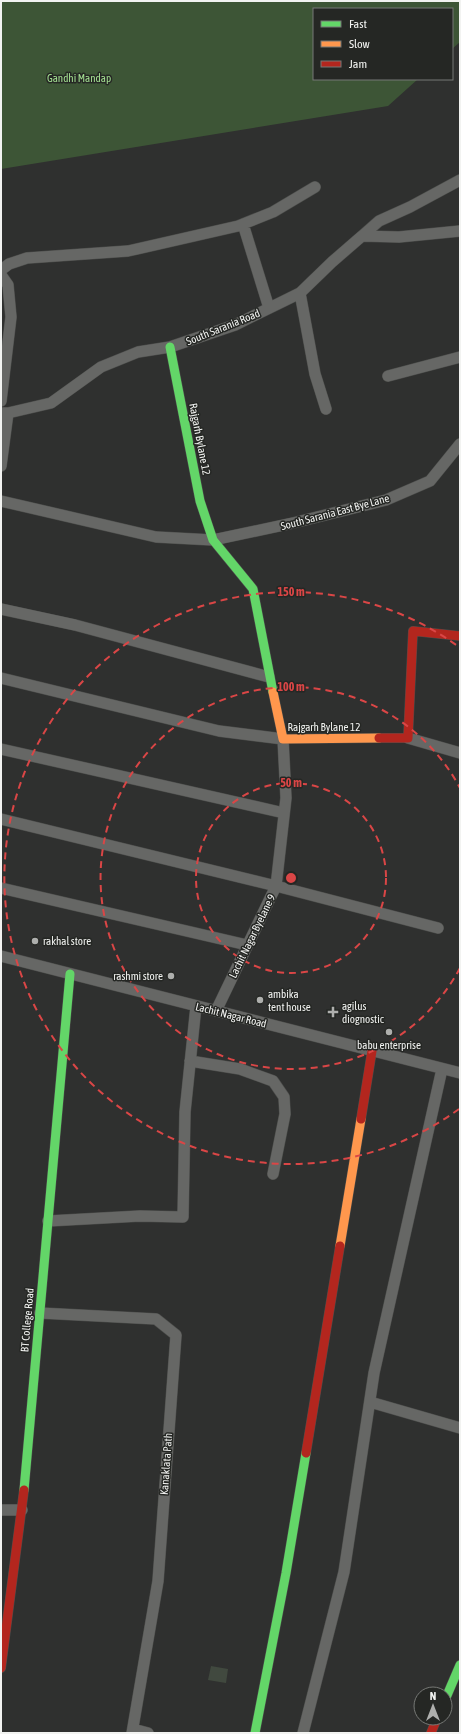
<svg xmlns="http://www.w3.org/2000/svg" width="461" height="1734" viewBox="0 0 461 1734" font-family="'Asap Condensed',sans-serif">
  <rect width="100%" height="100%" fill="#2f302f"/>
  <path fill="#3d5536" d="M1 1H460V42L452 49V9H314V79H418L388 106 1 169Z"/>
  <path fill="#41493f" d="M211 1666 228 1669 226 1683 208 1680Z"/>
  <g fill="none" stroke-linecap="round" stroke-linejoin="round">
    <defs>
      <path id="street" d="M243 224 269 308
        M362 236 379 221 410 207 460 180
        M1 270 9 264 27 258 128 251 238 226 273 212 315 187
        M1 275 8 285 11 317 1 401
        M300 293 315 374 326 409
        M388 376 460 357
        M1 413H8L51 403 101 367 138 352 170 347 235 325 300 293 332 262 362 236 399 237 460 231
        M1 466 8 413
        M1 501 156 537 213 540 293 523 386 500 430 481 460 444
        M1 609 75 625 269 677
        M1 678 219 731 283 739 286 798 276 886 216 1011
        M408 738 460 753
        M1 749 284 813
        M1 819 276 886 438 928
        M1 888 247 945
        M1 956 460 1073
        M190 1061 240 1069 273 1081 284 1097 285 1114 273 1174
        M48 1221 140 1216 183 1217 185 1112 196 1006
        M40 1313 156 1319 176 1335 158 1581 132 1733
        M370 1402 460 1428
        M1 1510H22
        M133 1729 148 1733
        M303 1733 344 1572 374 1373 442 1069"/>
      <path id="fast" d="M170 347 200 501 213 540 253 589 273 692
        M24 1490 70 974
        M445 1700 460 1665
        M255 1733 286 1573 306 1453"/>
      <path id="slow" d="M273 692 283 739 379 738
        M340 1246 361 1119"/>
      <path id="jam" d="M379 738H408L413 631 460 636
        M361 1119 372 1051
        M306 1453 340 1246
        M1 1668 24 1490
        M431 1733 437 1718"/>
    </defs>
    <use href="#street" stroke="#4c4d4b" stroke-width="12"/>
    <use href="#fast" stroke="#4c4d4b" stroke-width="10"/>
    <use href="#slow" stroke="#4c4d4b" stroke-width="10"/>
    <use href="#jam" stroke="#4c4d4b" stroke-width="10"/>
    <use href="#street" stroke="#666765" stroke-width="11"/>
    <use href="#fast" stroke="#63d668" stroke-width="9"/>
    <use href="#slow" stroke="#ff974d" stroke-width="9"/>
    <use href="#jam" stroke="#b3261e" stroke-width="9"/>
  </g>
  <g fill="none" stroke="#da4646" stroke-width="2" stroke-dasharray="7 5">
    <circle cx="291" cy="878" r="95"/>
    <path d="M460 968A191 191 0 1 1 460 788"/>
    <path d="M459 1109A286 286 0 1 1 459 647"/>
  </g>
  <g fill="#aeafad" stroke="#252724" stroke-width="1.5">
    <circle cx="35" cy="941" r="4"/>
    <circle cx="171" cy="976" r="4"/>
    <circle cx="260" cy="1000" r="4"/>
    <path d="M331 1006h4v4h4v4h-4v4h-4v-4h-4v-4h4z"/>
    <circle cx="389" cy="1032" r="4"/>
  </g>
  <g text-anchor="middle" stroke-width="3" stroke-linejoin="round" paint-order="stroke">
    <g font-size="11" fill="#a3df91" stroke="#252724">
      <text x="79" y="82">Gandhi Mandap</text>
    </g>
    <g font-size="11" fill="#f2f3f1" stroke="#252724">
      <text transform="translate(223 327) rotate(-22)" y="4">South Sarania Road</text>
      <text transform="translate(200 439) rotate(79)" y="4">Rajgarh Bylane 12</text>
      <text transform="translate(335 512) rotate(-15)" y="4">South Sarania East Bye Lane</text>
      <text x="324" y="731">Rajgarh Bylane 12</text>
      <text transform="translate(252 936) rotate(-64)" y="4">Lachit Nagar Byelane 9</text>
      <text transform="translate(231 1015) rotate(14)" y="4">Lachit Nagar Road</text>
      <text transform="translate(27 1320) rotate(-85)" y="4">BT College Road</text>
      <text transform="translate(166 1464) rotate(-86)" y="4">Kanaklata Path</text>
    </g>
    <g font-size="11" fill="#f2f3f1" stroke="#252724" text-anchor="start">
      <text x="43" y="945">rakhal store</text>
      <text x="163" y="980" text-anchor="end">rashmi store</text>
      <text x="268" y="998">ambika<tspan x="268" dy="13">tent house</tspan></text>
      <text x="342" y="1010">agilus<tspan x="342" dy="13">diognostic</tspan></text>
      <text x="389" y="1049" text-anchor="middle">babu enterprise</text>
    </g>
  </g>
  <circle cx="291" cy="878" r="6" fill="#da4646" stroke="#252724" stroke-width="2"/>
  <g font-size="12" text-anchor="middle" font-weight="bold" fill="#da4646" stroke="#252724" stroke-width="3" stroke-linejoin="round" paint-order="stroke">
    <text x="291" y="596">150 m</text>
    <text x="291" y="691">100 m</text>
    <text x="291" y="787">50 m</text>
  </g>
  <rect width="461" height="1734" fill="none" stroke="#f2f3f1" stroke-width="4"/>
  <rect x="313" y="8" width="140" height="72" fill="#252724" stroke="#777976"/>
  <rect x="321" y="21" width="20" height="6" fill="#63d668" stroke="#777976"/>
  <text x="349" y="28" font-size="12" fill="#f2f3f1">Fast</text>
  <rect x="321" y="41" width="20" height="6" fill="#ff974d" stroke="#777976"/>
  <text x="349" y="48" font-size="12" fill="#f2f3f1">Slow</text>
  <rect x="321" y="61" width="20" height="6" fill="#b3261e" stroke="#777976"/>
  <text x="349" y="68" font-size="12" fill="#f2f3f1">Jam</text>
  <g transform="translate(433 1706)"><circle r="19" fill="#252724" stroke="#777976"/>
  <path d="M0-3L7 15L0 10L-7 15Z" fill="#aeafad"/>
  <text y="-6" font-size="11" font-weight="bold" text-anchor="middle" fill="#f2f3f1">N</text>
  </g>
</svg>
